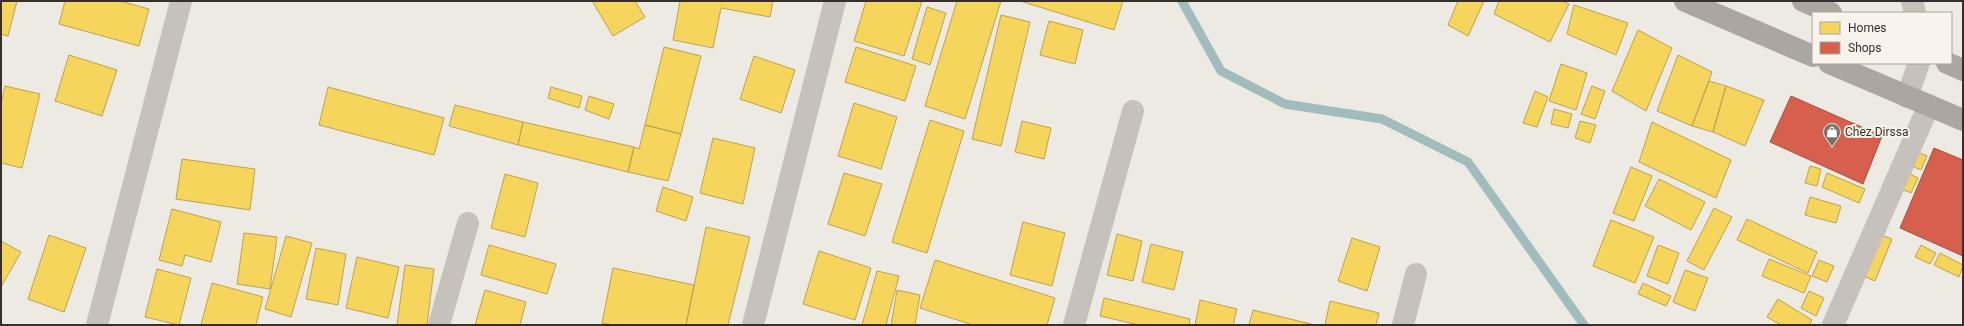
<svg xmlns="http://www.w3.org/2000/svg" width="1964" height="326" viewBox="0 0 1964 326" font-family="Roboto,sans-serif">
  <rect width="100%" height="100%" fill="#ede9e3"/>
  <path fill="#f6d55c" stroke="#bda34d" d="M1 1H17L8 36 1 34Z
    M65 1H120L149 9 139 46 59 24Z
    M592 1H635L645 17 613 36Z
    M680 1H773L770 17 721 8 713 48 673 40Z
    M866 1H922L904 56 854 41Z
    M957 1H1001L965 119 925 106Z
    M1020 1H1123L1114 30Z
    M1458 1H1484L1468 36 1448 25Z
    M1499 1H1562L1569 4 1550 42 1494 14Z
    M1574 5 1628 23 1616 55 1567 34Z
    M927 7 946 13 930 65 912 59Z
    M1001 15 1030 22 1001 146 972 139Z
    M1049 21 1083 30 1075 64 1040 55Z
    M1638 30 1672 48 1646 111 1612 91Z
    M664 47 701 56 681 134 645 125Z
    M856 47 916 66 905 101 845 82Z
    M69 55 117 70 102 116 55 101Z
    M1678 55 1712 72 1692 126 1657 111Z
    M754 56 795 70 781 113 740 99Z
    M1561 64 1587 73 1576 110 1549 101Z
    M1709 81 1726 86 1713 132 1692 126Z
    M5 86 40 94 22 168 1 163V104Z
    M1592 86 1605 91 1595 119 1581 114Z
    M1726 86 1764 100 1745 146 1713 132Z
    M328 87 444 118 434 155 319 125Z
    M551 87 582 96 579 108 548 98Z
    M1535 91 1548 97 1537 127 1523 123Z
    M589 96 614 104 609 119 585 110Z
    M854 103 897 117 881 169 838 156Z
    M455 105 523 122 518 145 449 126Z
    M1554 109 1572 114 1568 128 1551 124Z
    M930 120 964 131 927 253 892 242Z
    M1022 121 1051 128 1044 159 1015 152Z
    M1580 121 1596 125 1590 143 1575 138Z
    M523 122 634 147 628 172 518 145Z
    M1652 122 1731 160 1716 198 1639 162Z
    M645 125 681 134 668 181 628 172 634 147 639 149Z
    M713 138 755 148 743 204 700 193Z
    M1910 149 1927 156 1921 170 1904 163Z
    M182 159 255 169 250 210 176 199Z
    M1810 166 1821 169 1817 186 1805 183Z
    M1631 167 1652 176 1634 221 1613 213Z
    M1904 171 1918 178 1911 193 1897 187Z
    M844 173 882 184 865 236 828 224Z
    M1827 173 1865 189 1859 203 1822 187Z
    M505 174 538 183 525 237 491 228Z
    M1659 179 1705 202 1691 230 1645 206Z
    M663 187 693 197 686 221 656 211Z
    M1810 197 1841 206 1836 223 1805 215Z
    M1714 208 1732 217 1704 270 1687 261Z
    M172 209 221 222 211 262 185 255 182 266 159 260Z
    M1747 219 1817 252 1808 273 1737 240Z
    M1611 220 1654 237 1635 283 1593 266Z
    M1023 222 1065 233 1052 286 1010 275Z
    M706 227 750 237 728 325H686Z
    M244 233 277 237 270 289 237 284Z
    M1117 234 1142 241 1133 281 1107 275Z
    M1879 234 1892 239 1875 281 1861 275Z
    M49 235 86 248 64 312 28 299Z
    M286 236 312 243 291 317 265 309Z
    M1352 238 1380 247 1367 291 1338 281Z
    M1 241 21 252 1 287Z
    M1151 244 1183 252 1174 290 1142 282Z
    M489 245 556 264 547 294 481 275Z
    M1658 245 1679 253 1668 284 1647 276Z
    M1921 245 1936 253 1930 264 1915 257Z
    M316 248 346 254 338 305 306 299Z
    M819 251 871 268 855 320 803 304Z
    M1940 253 1963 265 1959 277 1934 265Z
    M357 257 399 267 388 318 346 308Z
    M1769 259 1811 276 1804 293 1762 276Z
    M935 260 1055 298 1047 325H973L920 308Z
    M1819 260 1834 266 1827 282 1812 276Z
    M405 265 434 269 427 325H397Z
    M613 268 694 285 686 325H613L602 323Z
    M157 269 191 278 179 325 145 317Z
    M1685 270 1708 278 1695 311 1673 302Z
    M877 271 899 276 886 325H862Z
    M212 283 263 297 256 325H201Z
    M1643 283 1671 296 1666 306 1638 294Z
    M485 290 526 302 520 325H475Z
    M897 290 920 295 915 325H891Z
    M1809 291 1824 298 1816 316 1801 308Z
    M1104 298 1190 319 1189 325H1139L1100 316Z
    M1778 299 1812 320 1809 325H1781L1767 317Z
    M1200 300 1237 309 1233 325H1195Z
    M1330 301 1379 313 1376 325H1325Z
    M1253 310 1315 325H1249Z"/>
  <path fill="#d6604d" stroke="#a65142" d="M1791 96 1882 136 1863 184 1770 142Z
    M1934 148 1963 160V256L1900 228Z"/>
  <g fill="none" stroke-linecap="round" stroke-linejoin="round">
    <path stroke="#a1bcbd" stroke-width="9" d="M1182 1 1221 71 1285 104 1382 119 1468 162 1584 325"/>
    <path stroke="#c6c1bc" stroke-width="22" d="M1912 1 1915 13
      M1907 97 1919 63
      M97 325 181 1
      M439 325 468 223
      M753 325 835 1
      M1074 325 1133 111
      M1403 325 1416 274
      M1833 325 1929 105"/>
    <path stroke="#aba6a1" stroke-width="22" d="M1685 1 1813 56
      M1803 1 1831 13
      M1829 63 1963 120
      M1947 63 1963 70"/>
  </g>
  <defs>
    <symbol id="shop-pin" viewBox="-11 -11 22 30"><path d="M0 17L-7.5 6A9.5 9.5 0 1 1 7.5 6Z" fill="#77706b" stroke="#f9f4eb"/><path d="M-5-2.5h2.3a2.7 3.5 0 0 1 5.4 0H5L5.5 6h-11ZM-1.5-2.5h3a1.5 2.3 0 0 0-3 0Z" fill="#fff"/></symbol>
  </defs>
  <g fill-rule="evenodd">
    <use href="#shop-pin" x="1822" y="122" width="20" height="27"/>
  </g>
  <g text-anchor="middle" stroke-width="4" stroke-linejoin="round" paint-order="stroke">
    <g font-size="12" fill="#372f2a" stroke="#f9f4eb" text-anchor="start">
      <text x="1845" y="136">Chez Dirssa</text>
    </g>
  </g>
  <rect width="1964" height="326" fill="none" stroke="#372f2a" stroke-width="4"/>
  <rect x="1812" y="12" width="140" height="52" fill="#f9f4eb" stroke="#aba59e"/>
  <rect x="1820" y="22" width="20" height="12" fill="#f6d55c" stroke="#aba59e"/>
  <text x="1848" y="32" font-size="12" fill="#372f2a">Homes</text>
  <rect x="1820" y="42" width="20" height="12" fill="#d6604d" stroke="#aba59e"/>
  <text x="1848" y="52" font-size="12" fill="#372f2a">Shops</text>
</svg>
